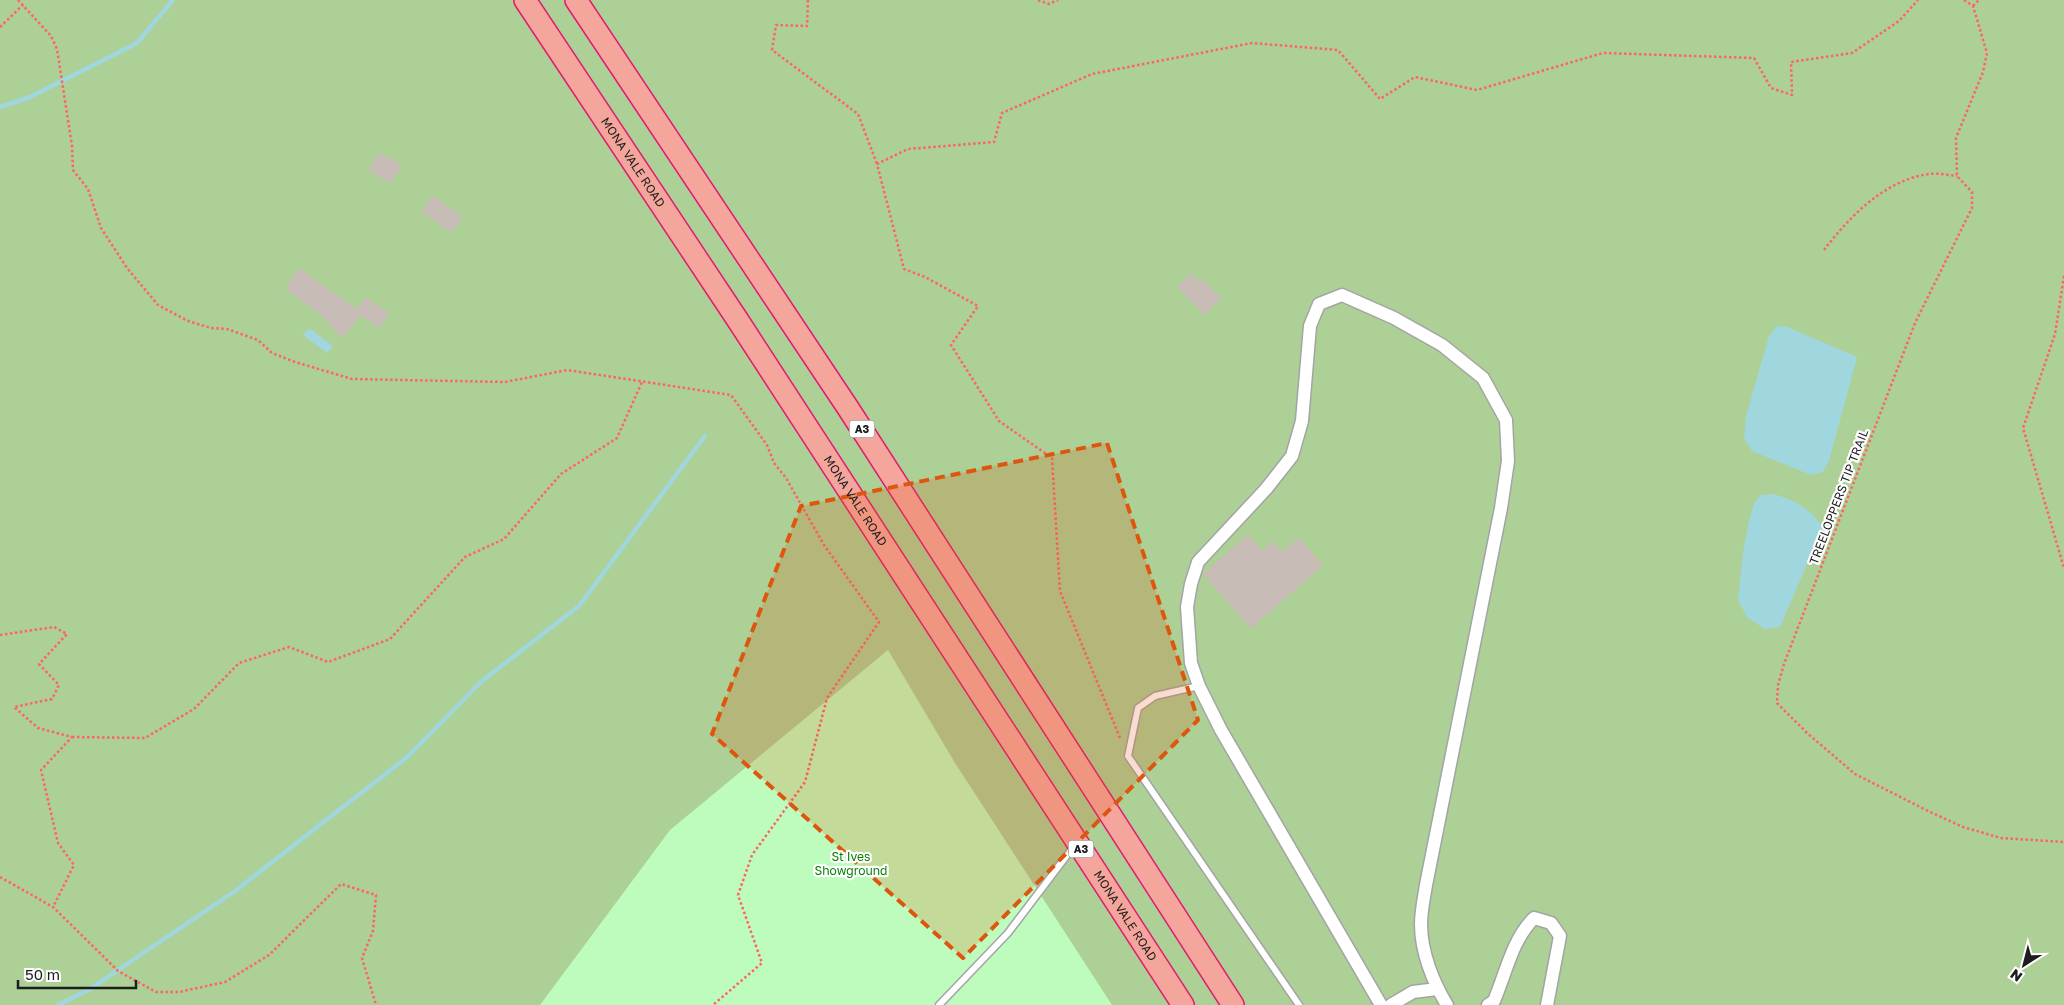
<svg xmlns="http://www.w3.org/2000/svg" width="2064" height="1005" viewBox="0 0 2064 1005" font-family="'Golos Text',sans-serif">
  <rect width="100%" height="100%" fill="#efe9e2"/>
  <path fill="#acd095" d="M0 0H2064V1005H0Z"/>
  <path fill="#bdfcbc" d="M888 650 955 763 1112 1005H540L670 830Z"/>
  <path fill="#a0d7df" d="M1777 326 1787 327 1857 357 1829 461 1823 472 1811 475 1752 451 1744 439 1746 416 1769 336Z
    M309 328 333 346 327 353 303 335Z
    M1773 494C1796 500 1809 508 1823 527L1780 627 1765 629 1747 617 1738 600 1743 553 1749 521 1754 503 1761 495Z"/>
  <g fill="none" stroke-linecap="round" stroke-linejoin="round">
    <path stroke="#a0d7df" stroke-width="4.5" d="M0 107 30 97 137 43 173 0
      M58 1005 90 989 235 891 406 758 482 681 579 606 705 436"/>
  </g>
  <path fill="#c7bbb5" d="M379 152 402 165 391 183 368 170Z
    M433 196 463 217 451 233 421 211Z
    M299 268 357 309 366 297 390 314 379 328 361 315 342 338 320 314 285 289Z
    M1191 273 1200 282 1202 279 1221 298 1204 315 1177 287Z
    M1248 534 1262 550 1272 541 1282 552 1299 538 1323 565 1251 629 1203 574Z"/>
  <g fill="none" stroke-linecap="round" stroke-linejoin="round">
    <defs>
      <path id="service" d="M1199 686 1155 696 1138 708 1128 756 1299 1005
        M939 1005 1008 933 1074 846"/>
      <path id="minor" d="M1381 1005 1221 730 1199 686 1191 663 1187 607 1191 584 1198 562 1266 489 1292 456 1302 421 1310 326 1319 304 1342 295 1394 318 1442 345 1483 378 1506 420 1508 461 1501 508 1426 885C1424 898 1421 911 1421 924 1421 952 1433 982 1447 1005
        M1391 1005 1413 992 1437 989
        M1488 1005 1494 1001C1506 973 1512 940 1534 918L1551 923 1560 936 1547 1005"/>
      <g id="trunk">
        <path id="s1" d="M525 0 737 319 1183 1005"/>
        <path d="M576 0 848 408 1233 1005"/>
      </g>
    </defs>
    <use href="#service" stroke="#a4a4a4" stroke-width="9"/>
    <use href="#minor" stroke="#a4a4a4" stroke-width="15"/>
    <use href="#trunk" stroke="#e11b72" stroke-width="24"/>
    <path stroke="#ff6463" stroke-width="2.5" stroke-dasharray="2.5 2.5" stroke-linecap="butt" d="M18 0 51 36 57 49 72 146 73 170 88 189 101 228 127 268 158 305 188 321 211 328 227 329 258 340 272 353 295 362 352 379 505 382 567 370 731 395 767 445 774 463 786 478 824 545 879 622 827 698 805 782 752 855 738 895 762 963 713 1005
      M808 0 807 26 776 25 772 50 858 114 877 164
      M1038 0 1049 4 1058 0
      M1964 0 1973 6 1987 53 1983 72 1956 138 1957 176 1972 192V208L1915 323 1784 664 1778 685 1777 703 1807 733 1855 774 1928 811 1963 827 2001 838 2064 842
      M1973 6 1979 0
      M0 27 23 5
      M1824 250C1850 216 1885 180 1929 174 1938 173 1948 175 1957 176
      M2064 276 2055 334 2023 428 2064 568
      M0 635 54 627 67 634 39 664 59 685 52 699 14 707 38 728 72 737 41 770 58 843 74 865 53 907
      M72 737 145 738 194 709 239 663 289 647 328 662 390 639 465 557 504 539 561 474 617 438 642 382
      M1120 738 1060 591 1052 458 999 421 951 345 978 306 925 277 904 269 877 164 908 149 994 142 1002 113 1092 74 1252 43 1338 50 1380 99 1415 77 1477 90 1603 53 1754 58 1771 88 1792 95 1791 62 1852 53 1899 21 1918 0
      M0 877 53 907 118 971 156 992H179L225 982 269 955 341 884 376 895 373 931 362 958 376 1005"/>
    <use href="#service" stroke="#fff" stroke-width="6"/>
    <use href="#minor" stroke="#fff" stroke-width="12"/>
    <use href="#trunk" stroke="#f5a69c" stroke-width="21"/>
  </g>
  <path fill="#de560d" fill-opacity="0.2" stroke="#de560d" stroke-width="4" stroke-dasharray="10 6" stroke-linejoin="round" d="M1107 443 1198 720 963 958 712 734 801 506Z"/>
  <g text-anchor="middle" stroke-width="4.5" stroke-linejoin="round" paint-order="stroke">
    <g fill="#fff" stroke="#616161" stroke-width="1">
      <rect x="849.5" y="420.5" width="25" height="17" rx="4"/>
      <rect x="1068.5" y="840.5" width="25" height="17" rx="4"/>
    </g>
    <g font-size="11" font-weight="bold" fill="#1d1d1d">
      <text x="862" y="433">A3</text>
      <text x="1081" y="853">A3</text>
    </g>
    <g font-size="12" fill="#1d1d1d" stroke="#fff">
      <text dy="4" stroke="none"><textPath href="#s1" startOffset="195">MONA VALE ROAD</textPath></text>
      <text transform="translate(1839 497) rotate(-69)" y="4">TREELOPPERS TIP TRAIL</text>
      <text dy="4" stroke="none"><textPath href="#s1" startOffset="600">MONA VALE ROAD</textPath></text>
      <text dy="4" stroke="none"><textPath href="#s1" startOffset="1095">MONA VALE ROAD</textPath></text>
    </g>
    <g font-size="12" fill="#078006" stroke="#fff">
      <text x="851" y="861">St Ives<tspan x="851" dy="14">Showground</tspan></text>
    </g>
  </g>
  <g transform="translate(2024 965) rotate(216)" stroke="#ffffff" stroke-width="4" paint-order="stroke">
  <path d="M0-4L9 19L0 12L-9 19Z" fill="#1d1d1d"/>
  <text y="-8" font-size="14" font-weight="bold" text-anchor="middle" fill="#1d1d1d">N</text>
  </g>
  <path d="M18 980v8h118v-8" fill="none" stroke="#1d1d1d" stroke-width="2.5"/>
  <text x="25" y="980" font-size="15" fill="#1d1d1d" stroke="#ffffff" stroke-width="4" paint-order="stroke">50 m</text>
</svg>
